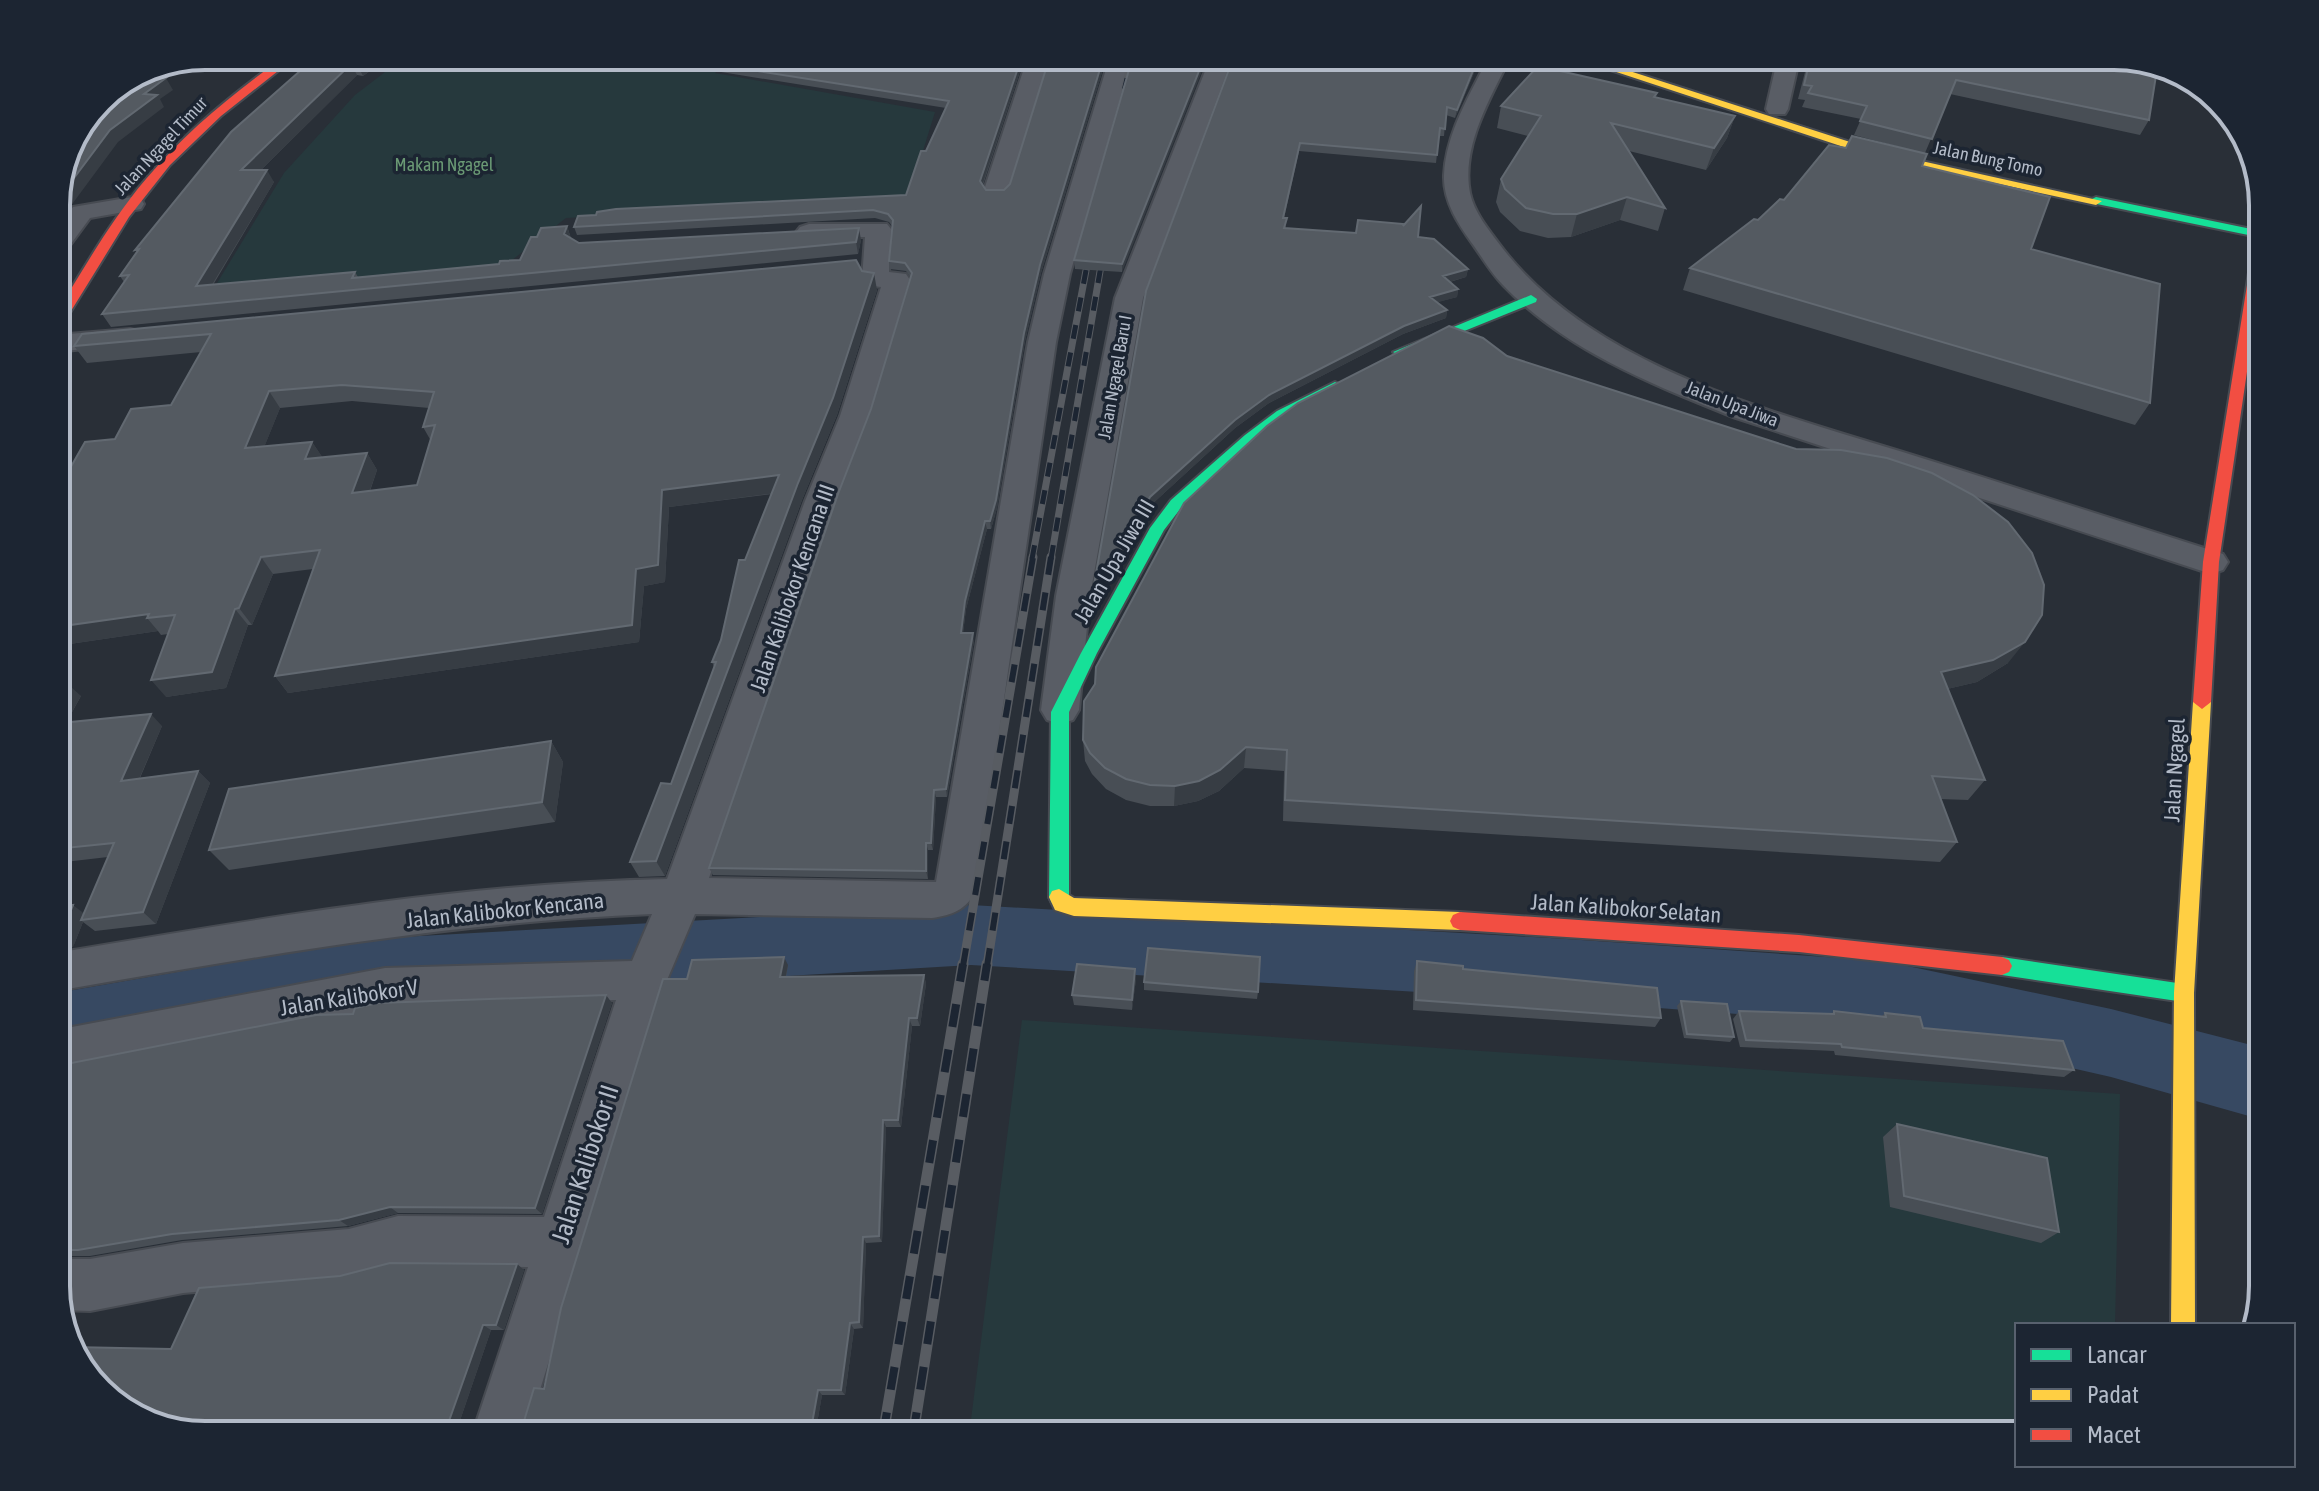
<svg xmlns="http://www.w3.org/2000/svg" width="2319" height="1491" viewBox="0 0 2319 1491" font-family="'Asap Condensed',sans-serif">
  <rect width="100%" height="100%" fill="#292f37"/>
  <path fill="#26393d" d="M406 56H737L715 73 935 112 908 199 566 218 498 271 211 293 284 173 355 95Z
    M1022 1020 2120 1094 2115 1325H2017V1435H969Z"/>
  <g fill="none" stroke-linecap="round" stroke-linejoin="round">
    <path fill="#374962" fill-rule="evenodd" d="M971 905 1567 939 1884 961 2111 1009 2263 1048V1120L2111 1077 1884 1025 1567 1001 971 965 366 1001 56 1059V993L366 939Z"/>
    <defs>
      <path id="street" d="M1028 56H1050L1008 190 1005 195H987L984 190Z
        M1110 56H1132L1070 274 1056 342 976 891C966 910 952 915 932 918L695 914 667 980 526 1435H472L528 1267 398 1266 349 1279 183 1293 90 1311 61 1310 56 1295V1259H90L183 1243 349 1229 398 1216 544 1217 616 1000 385 1008 56 1072V1030L385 968 632 961 652 914C452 922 253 957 56 991V953C257 919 463 883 667 879L805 501 840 416 881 287 866 285 862 279 865 237H800L796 232 800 227 809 224H887L891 229 889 272 906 274 910 280 870 416 837 501 709 878 936 882 1028 342 1044 274Z
        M1211 56H1233L1143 298 1090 596 1079 710 1073 720 1060 724 1047 720 1041 710 1056 596 1115 298Z
        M1489 56H1511C1491 97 1461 146 1470 193 1474 212 1488 229 1500 245 1598 375 1793 416 1941 464 2035 494 2129 524 2223 554L2228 562 2223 570 2211 574 2199 570 1733 417C1651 384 1565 350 1503 285 1492 274 1483 259 1474 246 1459 225 1443 202 1444 175 1446 132 1471 93 1489 56Z
        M1778 56H1800L1788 109 1785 114H1769L1766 109Z
        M132 197 141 199 144 204 141 209 90 218 65 252 56 254V228L73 207Z
        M130 329 140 331 144 337 140 343 56 352V335Z"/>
      <path id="fast" d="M2096 197 2261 231 2263 238 2092 203V199Z
        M1531 295 1537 299 1536 302 1405 355 1400 356 1393 352Z
        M1335 382 1342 386 1340 389 1287 417 1255 441 1181 508 1164 530 1097 653 1069 712V897L1066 903 1059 905 1052 903 1049 897 1051 712 1081 653 1150 528 1171 500 1245 435 1277 411Z
        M2002 957 2184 984 2191 986 2194 993 2191 1000 2184 1002 2002 975 1995 972 1992 966 1995 960Z"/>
      <path id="slow" d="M1568 56H1583L1881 152 2102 201 2096 205 1874 157Z
        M2202 695 2211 702 2194 993 2195 1325H2171L2174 993 2193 702Z
        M1059 889 1074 898 1460 912 1467 915 1470 921 1467 927 1460 930 1074 916 1055 910 1049 897 1052 891Z"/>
      <path id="jam" d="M285 56H297L221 116 170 165 129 217 63 324 56 328V313C85 267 111 220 146 179 186 131 235 92 285 56Z
        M2263 218V263L2219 562 2211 702 2202 709 2193 702 2203 562 2257 222Z
        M1460 912 1799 935 2002 957 2009 960 2012 966 2009 972 2002 975 1799 952 1460 930 1453 927 1450 921 1453 915Z"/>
    </defs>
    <use href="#street" stroke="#474b52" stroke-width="4"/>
    <use href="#fast" stroke="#474b52" stroke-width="4"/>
    <use href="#slow" stroke="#474b52" stroke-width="4"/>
    <use href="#jam" stroke="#474b52" stroke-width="4"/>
    <use href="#street" fill="#595d65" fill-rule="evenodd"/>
    <use href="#fast" fill="#16e098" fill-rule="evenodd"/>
    <use href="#slow" fill="#ffcf43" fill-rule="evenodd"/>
    <use href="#jam" fill="#f24e42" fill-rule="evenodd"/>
    <defs>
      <path id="rail-far3" d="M1124 89 1132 56"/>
      <path id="rail-far2" d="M1032 559 1090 249
        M1051 559 1104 248"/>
      <path id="rail-far1" d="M963 966 1033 557
        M987 966 1051 557"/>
      <path id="rail" d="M883 1435 963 964
        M913 1435 987 964"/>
    </defs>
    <use href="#rail-far3" stroke="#585c62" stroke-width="6"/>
    <use href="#rail-far2" stroke="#585c62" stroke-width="7"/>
    <use href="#rail-far1" stroke="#585c62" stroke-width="9"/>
    <use href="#rail" stroke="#585c62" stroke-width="11"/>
    <use href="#rail-far3" stroke="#1c2532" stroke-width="4" stroke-dasharray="11" stroke-linecap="butt"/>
    <use href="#rail-far2" stroke="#1c2532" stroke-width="5" stroke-dasharray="14" stroke-linecap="butt"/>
    <use href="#rail-far1" stroke="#1c2532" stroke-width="6" stroke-dasharray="18" stroke-linecap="butt"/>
    <use href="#rail" stroke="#1c2532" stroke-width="8" stroke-dasharray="23" stroke-linecap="butt"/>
  </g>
  <path fill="#484e55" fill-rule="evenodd" d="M318 56H391L363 76 357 75 261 170 274 182 213 285 355 272 358 277 499 264 520 260 537 237 567 226 571 238 579 243 861 240 858 254 111 327 102 314 124 282 120 276 137 252 135 250Z
    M730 56H1025L983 185 986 190H1004L1010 184 1050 56H1107L1041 273 1025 341 997 508 991 529H987L966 609 963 633 974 641 947 797H936L933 850H928V879L713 875 709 868 871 409 910 277 906 271 890 269 889 261 892 226 889 222 875 218 577 235 574 227 906 195 946 108 721 72 719 65Z
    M1133 56 1122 272 1075 269 1074 260Z
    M1234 56H1481L1455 118 1446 115 1444 136H1439L1436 163 1299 151 1284 218 1286 228 1418 237 1468 269 1466 277 1450 282 1458 289 1457 297 1437 302 1447 310 1446 318 1403 334 1269 403 1235 428 1150 506 1092 610Z
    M1721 56H1776L1773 63Z
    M1802 56H2114L2149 120 2140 135 1950 94 1925 153 1922 166 2031 249 2150 403 2135 425 1683 290 1690 268 1784 200 1846 148 1918 152 1854 135 1861 119 1802 107 1805 100 1798 99 1806 68 1801 67Z
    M1657 93 1656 97 1735 116 1727 138 1706 170 1629 151 1665 208 1658 231 1620 220 1571 237 1548 238 1520 231 1500 212 1496 202 1501 179 1528 136 1497 128 1501 106Z
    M862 271 877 290 837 415 802 500 665 876 639 877 630 862 671 784 714 667 712 662 721 640 745 560 772 494 669 507 665 582 644 586 639 642 288 693 275 676 313 569 273 574 252 625H248L226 688 166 697 168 634 161 635 158 631 56 646V493L115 439 171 405 201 352 87 363 74 346ZM352 401 429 408 423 427 431 441 417 485 370 491 377 470 367 453 322 457 312 442 264 447 280 408Z
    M1507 356 2008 663 1977 682 1947 689 1985 780 1968 800 1940 799 1957 842 1940 862 1283 821 1284 771 1244 768 1219 791 1198 801 1174 806H1150L1126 800 1106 789 1092 774 1085 761 1083 740Z
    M56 688 81 696 66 723 162 726 140 778 198 771 210 783 156 924 95 931 83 922 73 947 84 913 108 857 56 863Z
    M551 741 563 762 555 822 229 870 209 850Z
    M1417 961 1463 969 1661 1018 1655 1027 1413 1010 1414 971Z
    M788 965 786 977 924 975 926 984 920 1026H912L901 1127H886L882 1242 866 1243 863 1328 854 1329 845 1395H822L815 1435H509L521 1431 544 1389 687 979Z
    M1136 979 1132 1010 1074 1005 1072 995Z
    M1144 982 1258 992 1257 999 1144 990Z
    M1681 1001 1734 1037 1730 1042 1684 1038 1677 1006Z
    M612 1003 542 1214 398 1213 348 1226 182 1240 90 1256H56V1066Z
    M1739 1011 1831 1014 1834 1011 1882 1016 1885 1013 1923 1028 2074 1070 2064 1077 1835 1055 1834 1051 1740 1047 1733 1019Z
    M1897 1124 2059 1232 2041 1243 1890 1207 1883 1137Z
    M517 1264 524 1270 504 1330H491L455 1435H205L171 1349Z"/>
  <path fill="#373d44" d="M369 56H391L363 76 357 64Z
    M1022 56H1025L981 189 980 181Z
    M1104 56H1107L1041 273 1025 341 997 508 991 529 990 521 1024 333 1040 265Z
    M1205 56H1208L1122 272V264Z
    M1479 56H1481L1455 118 1457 110Z
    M194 58 149 88 142 77 160 65Z
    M351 64 357 75 248 183 241 170Z
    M166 78 173 90 160 99 164 107 118 142 56 226V202L110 130 144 94Z
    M1735 116 1727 138 1706 170 1714 148Z
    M1300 143 1299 151 1282 226 1283 218Z
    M267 170 274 182 204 298 196 286Z
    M1627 197 1620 220 1571 237 1577 214Z
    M567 226 571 239 564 234Z
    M859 228 861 240 858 254 856 242Z
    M1468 269 1466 277 1442 284 1443 276Z
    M874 273 877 290 837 415 802 500 665 876 656 861Z
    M1458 289 1457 297 1428 305 1430 297Z
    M1447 310 1446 318 1403 334 1269 403 1235 428 1150 506 1092 610 1091 602 1150 497 1235 420 1269 395 1404 326Z
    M269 391 280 408 257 465 245 448Z
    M312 442 323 458 305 459Z
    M367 453 377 470 363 510 352 493Z
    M779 475 784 492 669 507 665 582 644 586 639 642 288 693 275 676 636 569 662 490Z
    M985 521 987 529 966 609 962 641 961 633 965 601Z
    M261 557 273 574 252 625 239 608Z
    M235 609 248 625 226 688 166 697 151 680Z
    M149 614 147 618 158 631 56 646V627Z
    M973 633 974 641 947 797 946 789Z
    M2025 642 2008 663 1977 682 1926 694 1941 672Z
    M70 686 81 696 56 740V710Z
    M151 714 162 726 133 793 121 781Z
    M551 741 563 762 555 822 542 802Z
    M1246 747 1244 768 1219 791 1198 801 1174 806 1175 786Z
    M198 771 210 783 156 924 143 912Z
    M934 790 936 797 933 850 931 843Z
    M926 843 928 850V879L926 871Z
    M73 905 86 915 81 920 83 922 73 947 56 951V938Z
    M784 957 788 965 784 985 780 977Z
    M1135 969 1136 979 1132 1010V1000Z
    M924 975 926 984 920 1026 917 1018Z
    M606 995 612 1003 542 1214 535 1208Z
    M909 1018 912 1026 901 1127 898 1120Z
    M883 1120 886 1127 882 1242 879 1236Z
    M390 1207 398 1213 348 1226 339 1220Z
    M863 1237 866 1243 863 1328 859 1322Z
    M517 1264 524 1270 504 1330 496 1325Z
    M850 1323 854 1329 845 1395 841 1390Z
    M483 1325 491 1330 455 1435H444Z
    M818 1390 822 1395 815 1435H810Z"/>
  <path fill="#545a61" stroke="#626971" stroke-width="2" fill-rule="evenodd" d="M318 56H369L357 64H351L241 170H267L196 286 355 272 352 278 499 264 500 261 520 260 531 237H537L541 228 567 226 564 234 579 243 859 228 856 242 102 314 129 275 120 276 139 249 135 250 231 132 309 63Z
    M730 56H1022L980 181 986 190H1004L1010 184 1050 56H1104L1040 265 1024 333 996 500 990 521H985L965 601 961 633H973L946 789 934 790 931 843H926V871L709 868 838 494 871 409 912 273 905 263 889 261 893 220 888 214 873 210 574 227 578 216 596 215 597 212 616 209 906 195 921 151H926L949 101 719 65Z
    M1133 56H1205L1122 264 1074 260Z
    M1234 56H1479L1457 110 1447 107 1445 129 1440 128 1437 155 1300 143 1283 218H1287L1284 228 1356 233 1358 220 1404 224 1403 226 1421 206 1418 237 1434 239 1468 269 1443 276 1458 289 1430 297 1447 310 1404 326 1269 395 1235 420 1150 497 1091 602 1146 291Z
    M1811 56H2114L2157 69 2149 120 1956 80 1932 139 1860 121 1867 106 1808 93 1812 86 1804 85Z
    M160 65 142 77 166 78 144 94 157 95 110 130 56 202V196L100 99 148 67Z
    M1538 66 1657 93 1654 97 1735 116 1714 148 1611 123 1665 208 1627 197 1577 214H1553L1526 208 1505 189 1501 179 1541 116 1501 106Z
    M1852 136 1927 154 1922 166 2050 197 2031 249 2160 284 2150 403 1690 268 1754 219 1758 220 1780 199 1784 200 1829 145 1846 148Z
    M856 260 862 271 874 273 833 398 798 483 656 861 630 862 661 783 671 784 716 662H712L721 640 739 560H745L779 475 662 490 658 565 636 569 632 625 275 676 320 550 261 557 239 608 235 609 212 672 151 680 175 615 147 618 149 614 56 627V493L85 442 115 439 131 409 171 405 211 334 74 346 82 334ZM342 385 434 392 423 427 435 425 417 485 352 493 367 453 305 459 312 442 245 448 269 391Z
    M1449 326 1483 338 1507 356 1796 449 1841 450 1887 458 1932 473 1973 495 2008 522 2032 553 2044 585 2042 615 2025 642 1993 660 1941 672 1985 780 1932 776 1957 842 1285 800 1287 750 1246 747 1220 770 1199 781 1175 786 1150 785 1126 779 1105 768 1090 753 1083 740 1084 701 1095 684 1096 667 1184 503 1267 426 1298 403Z
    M70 686 56 710V688Z
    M151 714 121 781 198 771 143 912 81 920 114 843 56 849V732L61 723Z
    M551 741 542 802 209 850 229 789Z
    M73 905 60 937 56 938V907Z
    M1148 948 1260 957 1258 992 1144 982Z
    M784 957 780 977 924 975 917 1018H909L898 1120H883L879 1236 863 1237 859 1322 850 1323 841 1390H818L810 1435H509L510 1434 521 1431 534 1388 544 1389 561 1308 663 979H687L692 960Z
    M1417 961 1463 966V969L1657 988 1661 1018 1416 1000Z
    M1077 964 1135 969 1132 1000 1072 995Z
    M606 995 535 1208 390 1207 339 1220 172 1234 78 1250H56V1066L316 1015 353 1014 355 1008 378 1003Z
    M1681 1001 1727 1004 1734 1037 1687 1034Z
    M1739 1011 1834 1014V1011L1886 1017 1885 1013 1920 1017 1923 1028 2063 1041 2074 1070 1842 1047 1841 1044 1746 1040Z
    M1897 1124 2047 1158 2059 1232 1904 1196Z
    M390 1263 517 1264 496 1325H483L444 1435H205L123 1410 76 1360 72 1347 171 1349 199 1288 340 1276Z"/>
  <g text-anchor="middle" stroke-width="7" stroke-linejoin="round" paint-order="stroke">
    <g font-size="18" fill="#b3bbc8" stroke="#1c2532">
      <text transform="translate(161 146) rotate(-47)" y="6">Jalan Ngagel Timur</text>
      <text transform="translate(1988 159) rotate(12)" y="6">Jalan Bung Tomo</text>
      <text transform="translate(1115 377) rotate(-80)" y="6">Jalan Ngagel Baru I</text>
      <text transform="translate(1732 404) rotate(21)" y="6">Jalan Upa Jiwa</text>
    </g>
    <g font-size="18" fill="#6a9974" stroke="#1c2532">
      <text x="444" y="171">Makam Ngagel</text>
    </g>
    <g font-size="22" fill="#b3bbc8" stroke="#1c2532">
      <text transform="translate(1114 561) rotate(-60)" y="8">Jalan Upa Jiwa III</text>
      <text transform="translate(792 588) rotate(-71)" y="8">Jalan Kalibokor Kencana III</text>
      <text transform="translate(2174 770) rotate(-87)" y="8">Jalan Ngagel</text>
      <text transform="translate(1626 908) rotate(4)" y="8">Jalan Kalibokor Selatan</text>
      <text transform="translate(505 910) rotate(-6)" y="8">Jalan Kalibokor Kencana</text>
      <text transform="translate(349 997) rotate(-9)" y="8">Jalan Kalibokor V</text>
    </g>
    <g font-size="26" fill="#b3bbc8" stroke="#1c2532">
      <text transform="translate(585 1164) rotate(-72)" y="9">Jalan Kalibokor II</text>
    </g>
  </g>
  <path d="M0 0H2319V1491H0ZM205 70H2114A135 135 0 0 1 2249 205V1286A135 135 0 0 1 2114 1421H205A135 135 0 0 1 70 1286V205A135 135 0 0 1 205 70Z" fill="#1c2532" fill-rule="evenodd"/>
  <path fill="none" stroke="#b3bbc8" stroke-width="4" d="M205 70H2114A135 135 0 0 1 2249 205V1286A135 135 0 0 1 2114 1421H205A135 135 0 0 1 70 1286V205A135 135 0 0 1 205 70Z"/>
  <rect x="2015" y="1323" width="280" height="144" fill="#1c2532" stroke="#58616e" stroke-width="2"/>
  <rect x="2031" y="1349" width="40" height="12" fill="#16e098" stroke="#58616e" stroke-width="2"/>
  <text x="2087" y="1363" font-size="24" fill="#b3bbc8">Lancar</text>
  <rect x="2031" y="1389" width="40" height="12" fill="#ffcf43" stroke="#58616e" stroke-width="2"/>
  <text x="2087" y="1403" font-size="24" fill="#b3bbc8">Padat</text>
  <rect x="2031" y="1429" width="40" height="12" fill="#f24e42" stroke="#58616e" stroke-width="2"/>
  <text x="2087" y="1443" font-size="24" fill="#b3bbc8">Macet</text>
</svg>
